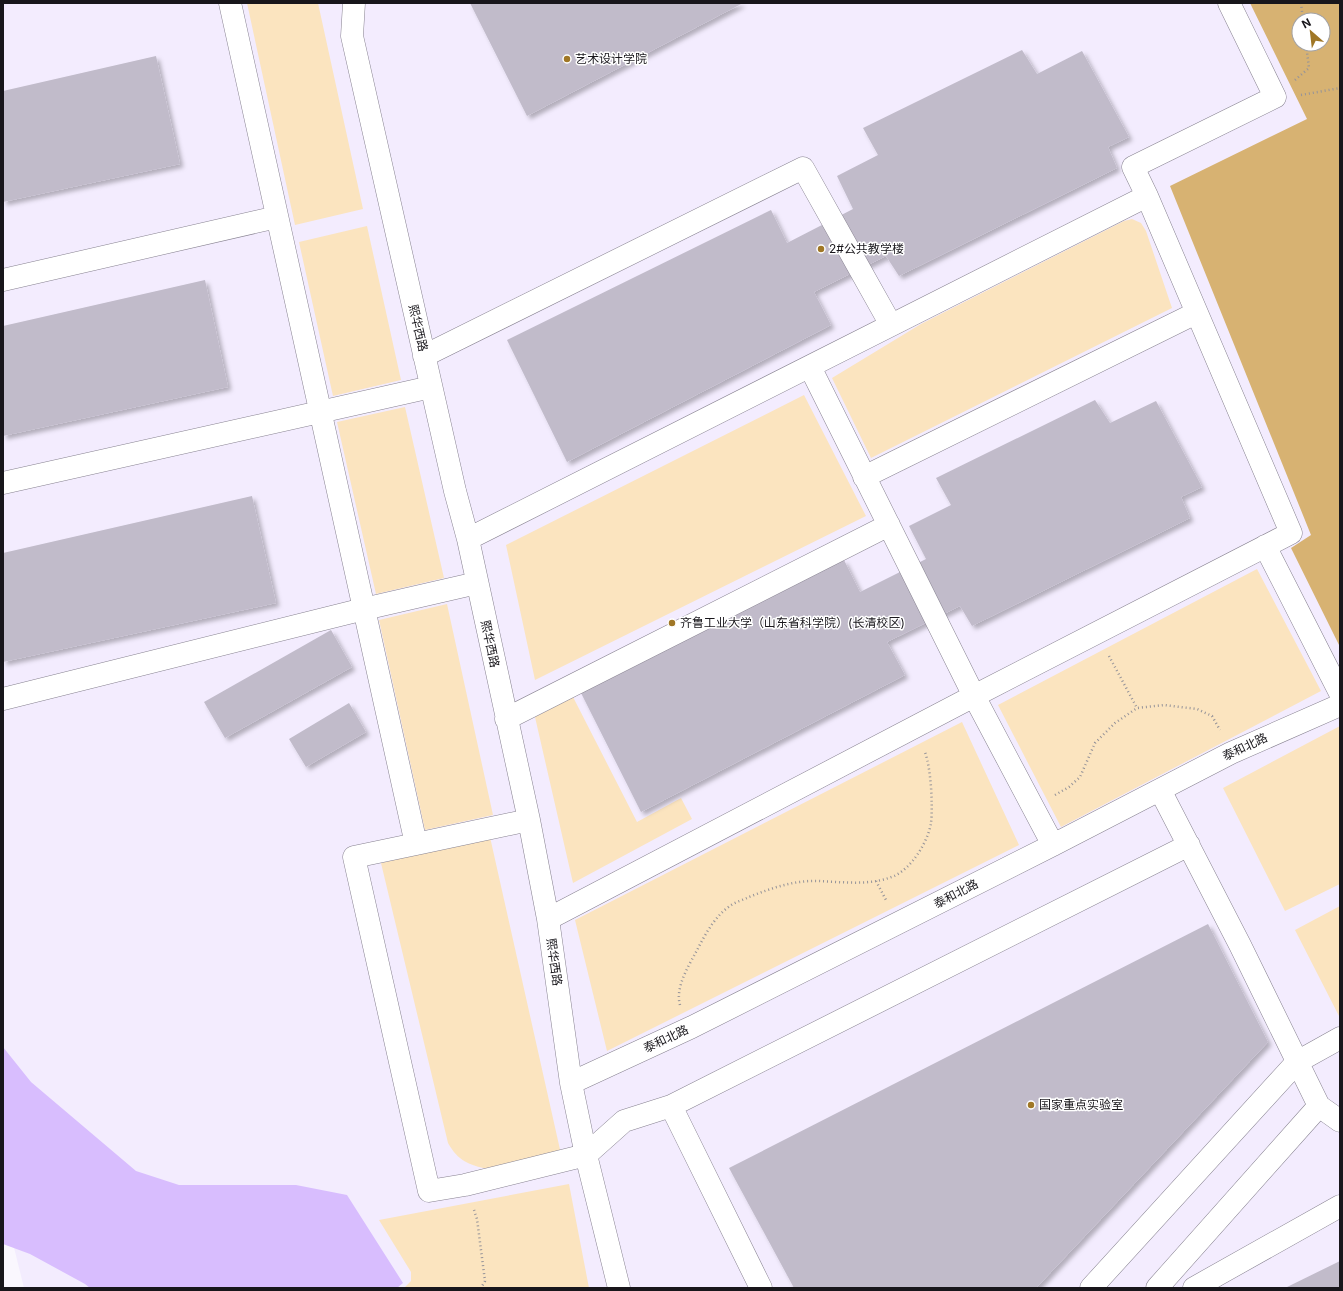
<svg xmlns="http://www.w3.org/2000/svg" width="1343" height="1291" viewBox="0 0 1343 1291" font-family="Inter,'Noto Sans SC',sans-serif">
  <defs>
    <filter id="shadow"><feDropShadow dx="3.5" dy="3.5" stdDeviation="2" flood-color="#0004"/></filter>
  </defs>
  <rect width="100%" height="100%" fill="#faf7fe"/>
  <path fill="#f3ecfe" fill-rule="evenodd" d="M3 3H1340V1288H24L3 1203ZM1299 20H1323V44H1299Z"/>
  <path fill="#fbe4bf" d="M247 3H318L363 209 295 225Z
    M1132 219 1141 223 1146 231 1172 308 871 458 832 378 921 324 1124 221Z
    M367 226 401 380 333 396 299 242Z
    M804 395 866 516 535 680 506 545Z
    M405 407 444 578 376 594 337 422Z
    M1257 569 1321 691 1061 827 998 705Z
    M447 604 493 815 425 830 379 620Z
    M573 697 637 822 681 798 692 819 573 883 535 717Z
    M962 722 1019 845 607 1051 575 920Z
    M1340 726V884L1285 911 1223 788Z
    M490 837 561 1154 488 1169C469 1165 458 1161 448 1143L381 863Z
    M1340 906V1016H1339L1295 930Z
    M569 1184 589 1288H404L411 1281V1272L379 1220Z"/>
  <path fill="#d7b272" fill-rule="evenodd" d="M1250 3H1340V647L1291 548 1311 535 1170 186 1307 119ZM1299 20H1323V44H1299Z"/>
  <path fill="#d8bdfe" d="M3 1047 31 1082 136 1171 179 1185H296L347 1195 403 1283 397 1288H90L85 1284 30 1254 3 1244Z"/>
  <path fill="#c1bbca" filter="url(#shadow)" d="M470 3H743L527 116Z
    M1022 50 1037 74 1082 51 1129 137 1108 147 1117 168 899 276 886 256 814 292 831 325 567 462 507 340 771 210 787 243 853 209 837 176 878 155 863 128Z
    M156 56 180 164 3 202V91Z
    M205 280 228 387 3 436V326Z
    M1095 400 1110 423 1156 401 1202 487 1181 497 1190 518 972 626 960 606 887 642 905 675 641 812 581 693 844 560 860 592 926 559 909 526 951 505 936 478Z
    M252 496 276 603 3 662V553Z
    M331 630 352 667 225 738 204 702Z
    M349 703 366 732 306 767 289 739Z
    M1208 924 1268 1042 1036 1288H794L729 1168Z
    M1340 1261V1288H1285Z"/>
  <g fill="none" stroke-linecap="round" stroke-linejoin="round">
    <defs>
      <path id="minor" d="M230 3 416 844 529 820
        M354 3 352 36 455 491 468 539 529 820 548 919 571 1083 586 1155 619 1288
        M3 280 277 217
        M424 356 803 168 891 325
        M810 367 974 696 1053 845
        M864 477 1196 313
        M3 483 431 387
        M468 539 1147 196
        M1265 546 1340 693
        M3 699 364 609 477 583
        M506 719 889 525
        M1160 790 1240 945 1319 1106 1340 1121
        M416 844 354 857 429 1191 465 1185 586 1155 624 1121 671 1106 1189 845
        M548 919 974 696 1291 533 1147 196 1133 167 1275 97 1229 3
        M571 1083 692 1027 1053 845 1231 753 1340 705
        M671 1106 761 1288
        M1091 1288 1297 1062 1340 1038
        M1157 1288 1319 1106
        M1194 1288 1340 1206"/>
    </defs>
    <use href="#minor" stroke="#878290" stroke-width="23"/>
    <path stroke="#959399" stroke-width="2.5" stroke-dasharray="1 3" stroke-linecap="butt" d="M1301 3 1303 20
      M1295 80 1309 68 1306 44
      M1301 95 1340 88
      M1109 656 1137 708
      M1055 795 1069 787 1080 777 1095 743 1115 723 1137 708 1164 705 1197 709 1212 716 1220 730
      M876 881 886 900
      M680 1005C675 988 688 967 696 952 705 935 714 917 730 906 735 902 743 900 749 897 772 888 794 880 819 881 843 882 871 886 894 876 911 869 928 842 931 823 933 805 931 769 925 752
      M474 1210 477 1219 485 1281 481 1288"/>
    <use href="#minor" stroke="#fff" stroke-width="22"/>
  </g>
  <g fill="#a07726" stroke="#fff" stroke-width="1.5">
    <circle cx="567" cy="59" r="4"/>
    <circle cx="821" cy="249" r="4"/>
    <circle cx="672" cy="623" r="4"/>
    <circle cx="1031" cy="1105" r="4"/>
  </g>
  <g text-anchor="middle" stroke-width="3" stroke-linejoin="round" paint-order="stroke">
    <g font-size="12" fill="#18161b" stroke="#fff" text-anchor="start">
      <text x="575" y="63">艺术设计学院</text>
      <text x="829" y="253">2#公共教学楼</text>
      <text x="680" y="627">齐鲁工业大学（山东省科学院）(长清校区)</text>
      <text x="1039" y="1109">国家重点实验室</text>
    </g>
    <g font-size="12" fill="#18161b" stroke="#fff">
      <text transform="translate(418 328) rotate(77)" y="4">熙华西路</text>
      <text transform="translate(490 644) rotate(78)" y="4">熙华西路</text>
      <text transform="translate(1245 747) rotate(-25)" y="4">泰和北路</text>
      <text transform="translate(956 894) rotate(-27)" y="4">泰和北路</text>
      <text transform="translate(554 962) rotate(82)" y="4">熙华西路</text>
      <text transform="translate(666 1039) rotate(-25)" y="4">泰和北路</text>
    </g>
  </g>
  <rect width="1343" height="1291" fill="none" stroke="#18161b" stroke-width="8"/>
  <g transform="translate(1311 32) rotate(332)"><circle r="19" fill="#ffffff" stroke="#a3a2a4"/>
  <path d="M0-3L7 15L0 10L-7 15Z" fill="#a07726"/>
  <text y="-6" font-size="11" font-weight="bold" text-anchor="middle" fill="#18161b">N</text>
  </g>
</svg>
